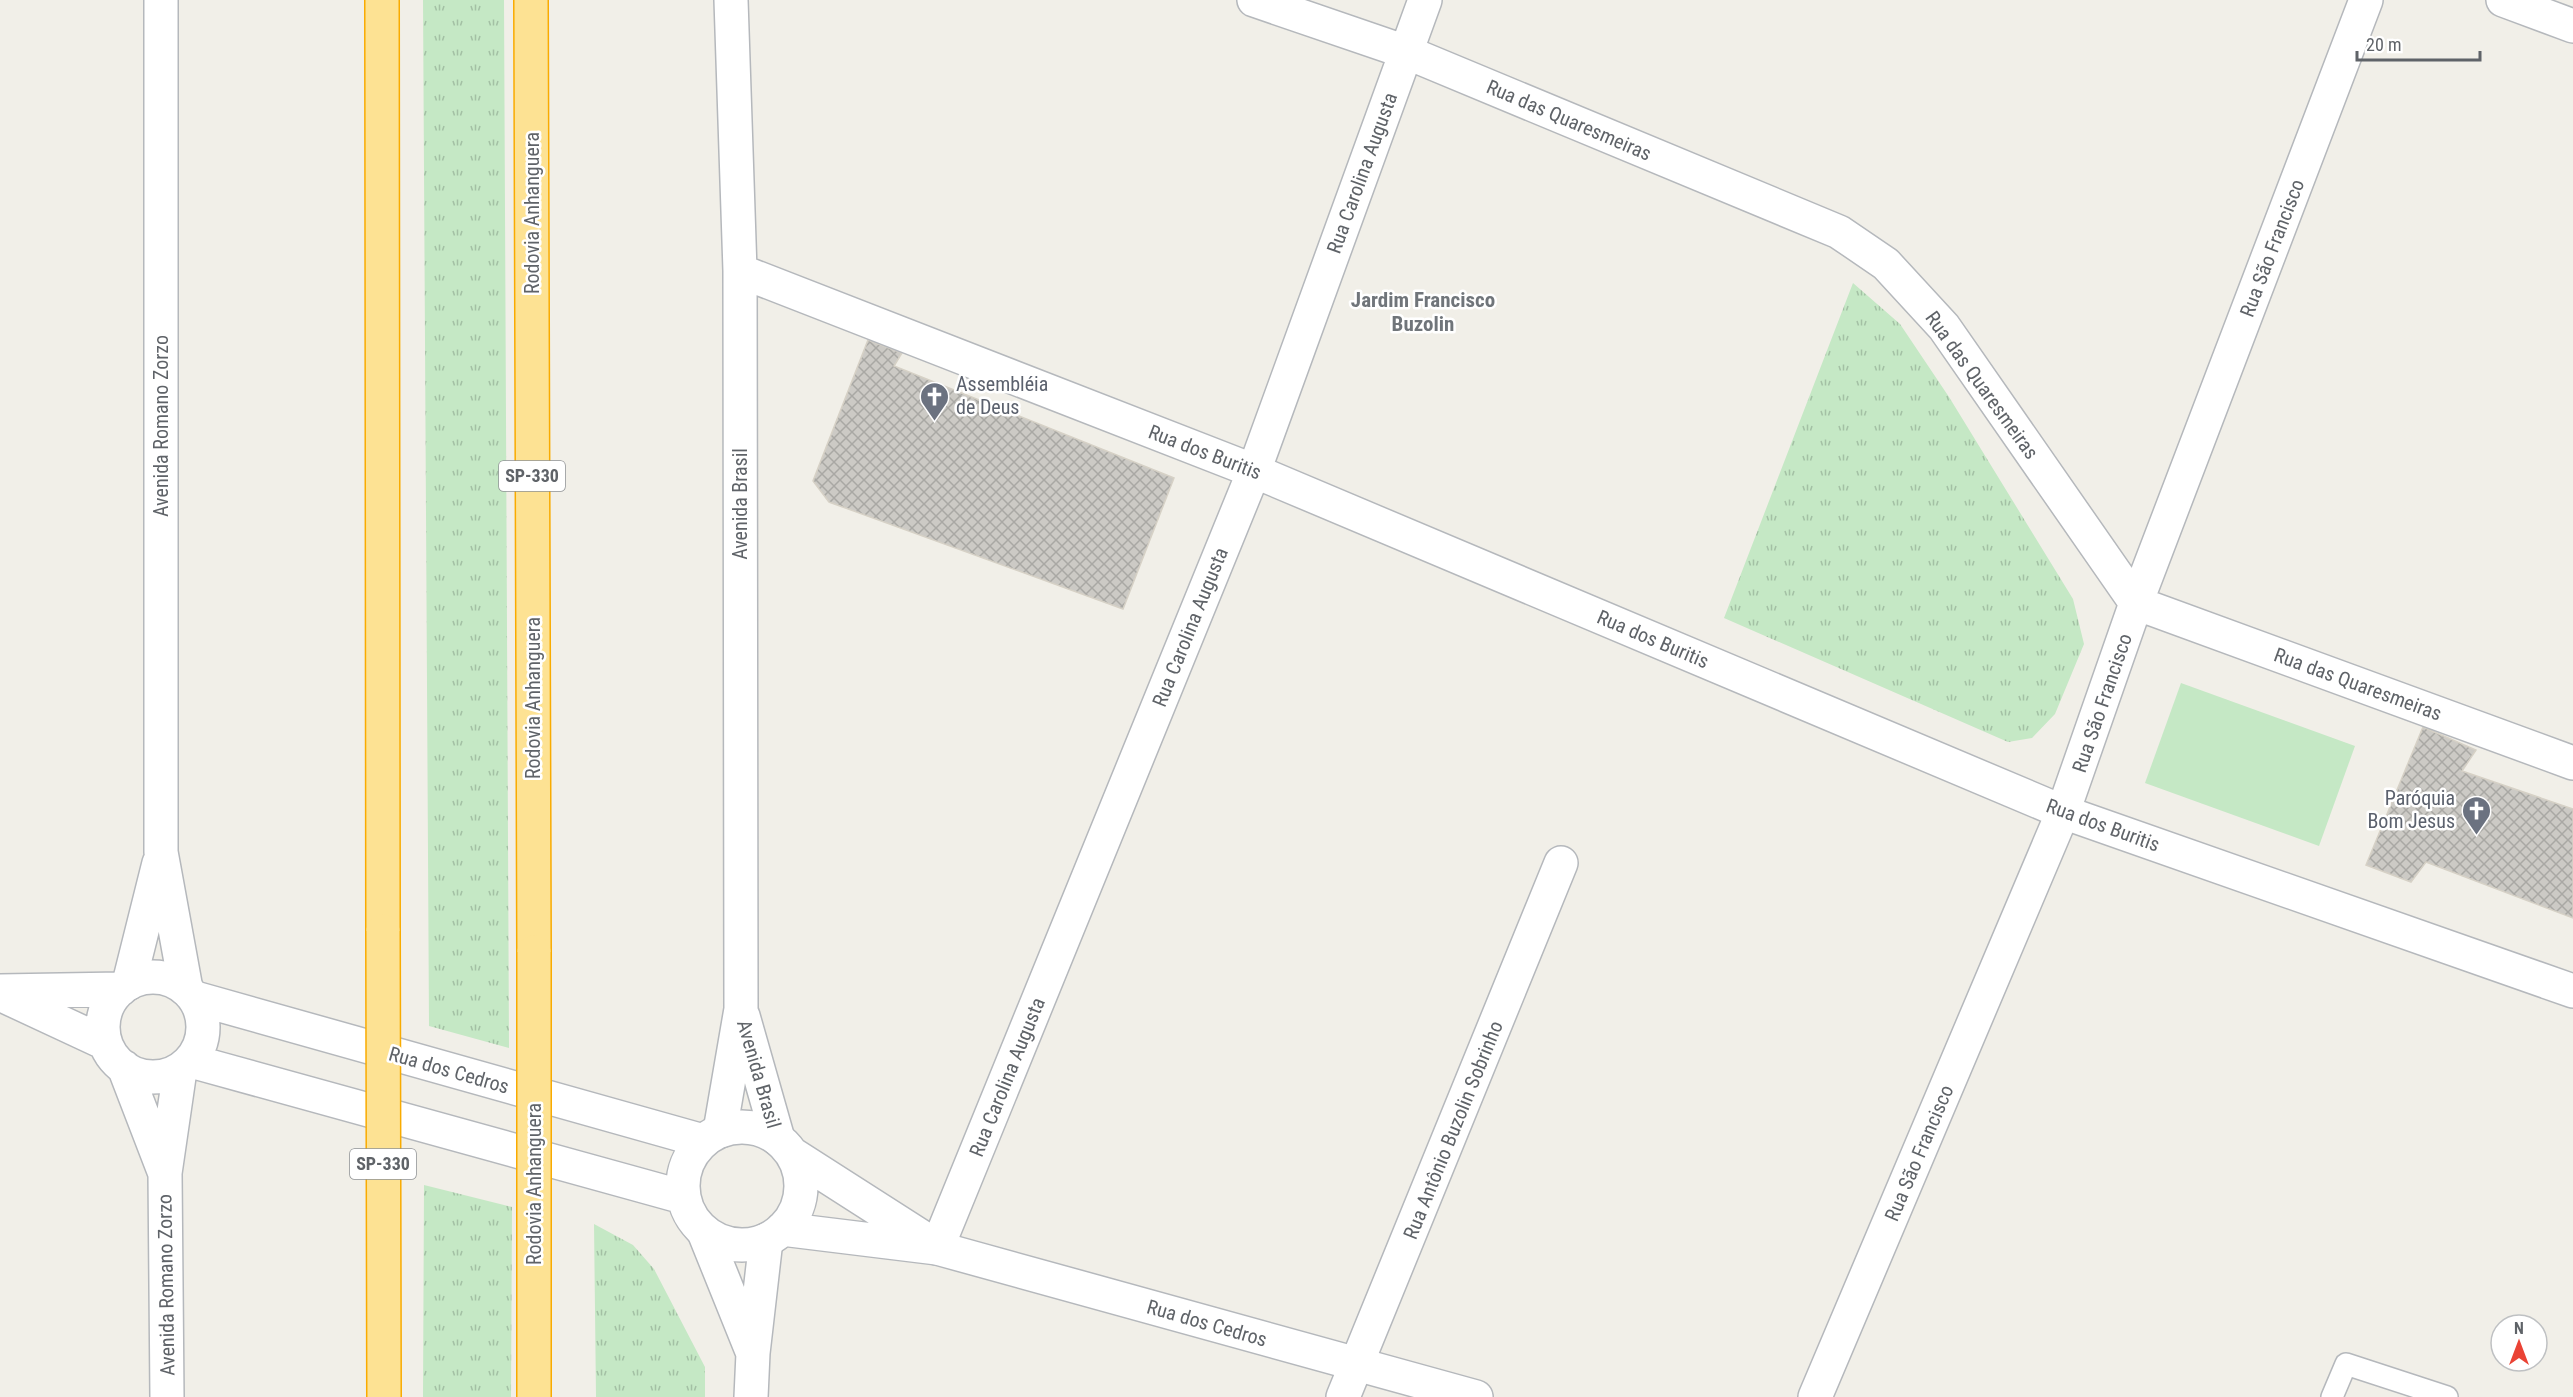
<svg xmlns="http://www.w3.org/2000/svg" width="2573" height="1397" viewBox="0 0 2573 1397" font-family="'Roboto Condensed',sans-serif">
  <defs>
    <pattern id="grass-tufts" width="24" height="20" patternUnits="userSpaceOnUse" patternTransform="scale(1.5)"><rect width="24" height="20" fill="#c5e8c5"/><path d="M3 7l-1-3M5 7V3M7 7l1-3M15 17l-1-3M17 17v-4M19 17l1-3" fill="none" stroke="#a3c0a4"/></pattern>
    <pattern id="building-cross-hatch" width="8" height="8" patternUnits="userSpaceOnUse" patternTransform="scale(1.5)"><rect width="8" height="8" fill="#cccac5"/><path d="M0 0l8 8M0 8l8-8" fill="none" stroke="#a9a8a4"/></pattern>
  </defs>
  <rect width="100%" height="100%" fill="#f1efe8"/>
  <path fill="url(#grass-tufts)" d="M423 0H504L509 1048 429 1026Z
    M1853 283 1900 324 1949 397 2073 599 2084 644 2055 714 2032 738 2008 742 1724 618Z
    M424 1185 512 1207 511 1397H423Z
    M594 1224 633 1245 654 1269 705 1367V1397H596Z"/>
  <path fill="#c5e8c5" d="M2181 683 2355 746 2319 846 2145 783Z"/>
  <path fill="url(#building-cross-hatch)" stroke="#d6d1c6" stroke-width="1.5" d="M868 340 902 353 894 366 1174 478 1123 609 829 502 813 481Z
    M2423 727 2476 750 2462 771 2573 809V918L2426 862 2411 882 2366 865Z"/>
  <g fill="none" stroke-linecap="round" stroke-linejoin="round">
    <defs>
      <path id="service" d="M2332 1397 2346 1364 2447 1397"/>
      <path id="minor" d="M161 0V852L186 989
        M1254 0 1406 52 1839 232 1886 264 1944 327 2136 603 2573 763
        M2503 0 2573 26
        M740 271 1254 471 2063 812 2573 991
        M129 983 159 863
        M743 1016 778 1139
        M720 1131 741 1009 740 271 731 0
        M704 1232 752 1351
        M937 1248 1254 471 1425 0
        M751 1397 753 1353 766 1240
        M1343 1397 1561 863
        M1815 1397 2063 812 2136 603 2366 0"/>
      <path id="tertiary" d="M103 1027a50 50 0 1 1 100 0a50 50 0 1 1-100 0Z
        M0 991 121 989
        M2 995 105 1043
        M195 998 703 1141
        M191 1061 683 1197
        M124 1067 164 1171
        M683 1186a59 59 0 1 1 118 0a59 59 0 1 1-118 0Z
        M792 1154 931 1243
        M782 1229 937 1248 1476 1397
        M167 1397 165 1173 180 1070"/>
      <path id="motorway" d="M382 0 383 931
        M531 0 534 952"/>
    </defs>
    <use href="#service" stroke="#b5b8bc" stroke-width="24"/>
    <use href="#minor" stroke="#b5b8bc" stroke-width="36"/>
    <use href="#tertiary" stroke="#b5b8bc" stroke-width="36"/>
    <use href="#motorway" stroke="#f9ab00" stroke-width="36"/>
    <use href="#service" stroke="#fff" stroke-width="21"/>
    <use href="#minor" stroke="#fff" stroke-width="33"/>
    <use href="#tertiary" stroke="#fff" stroke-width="33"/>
    <use href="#motorway" stroke="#fde293" stroke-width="33"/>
    <defs>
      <path id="motorway-bridge" d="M383 931 384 1397
        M534 952V1397"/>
    </defs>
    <use href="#motorway-bridge" stroke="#f9ab00" stroke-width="36" stroke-linecap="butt"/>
    <use href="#motorway-bridge" stroke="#fde293" stroke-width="33"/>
  </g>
  <defs>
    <symbol id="church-pin" viewBox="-11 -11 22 30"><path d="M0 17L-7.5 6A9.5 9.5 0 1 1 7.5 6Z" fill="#6b7280" stroke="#fff"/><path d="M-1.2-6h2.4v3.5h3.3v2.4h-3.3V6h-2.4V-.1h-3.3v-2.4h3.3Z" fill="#fff"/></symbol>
  </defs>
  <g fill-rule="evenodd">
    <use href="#church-pin" x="918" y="380" width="33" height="45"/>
    <use href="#church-pin" x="2460" y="794" width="33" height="45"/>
  </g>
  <g text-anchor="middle" stroke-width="5" stroke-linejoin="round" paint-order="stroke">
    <g fill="#fff" stroke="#8f9295" stroke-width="1.5">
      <rect x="499" y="461" width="66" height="30" rx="4.5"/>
      <rect x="350" y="1149" width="66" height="30" rx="4.5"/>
    </g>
    <g font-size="18" font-weight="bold" fill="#5f6368">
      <text x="532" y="482">SP-330</text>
      <text x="383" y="1170">SP-330</text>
    </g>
    <g font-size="20" fill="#5f6368" stroke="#fff">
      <text transform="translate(1569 120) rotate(23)" y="7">Rua das Quaresmeiras</text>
      <text transform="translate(1362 173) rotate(-70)" y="7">Rua Carolina Augusta</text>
      <text transform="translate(532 213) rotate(-90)" y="7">Rodovia Anhanguera</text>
      <text transform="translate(2272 248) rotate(-69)" y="7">Rua São Francisco</text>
      <text transform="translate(1982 385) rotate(54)" y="7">Rua das Quaresmeiras</text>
      <text transform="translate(161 426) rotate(-90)" y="7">Avenida Romano Zorzo</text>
      <text transform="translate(1205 452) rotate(21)" y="7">Rua dos Buritis</text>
      <text transform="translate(740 504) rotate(-90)" y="7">Avenida Brasil</text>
      <text transform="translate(1190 627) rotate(-68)" y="7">Rua Carolina Augusta</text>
      <text transform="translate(1653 639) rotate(23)" y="7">Rua dos Buritis</text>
      <text transform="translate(2358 684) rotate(20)" y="7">Rua das Quaresmeiras</text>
      <text transform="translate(533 698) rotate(-90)" y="7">Rodovia Anhanguera</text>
      <text transform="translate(2102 703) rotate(-71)" y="7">Rua São Francisco</text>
      <text transform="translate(2103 825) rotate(20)" y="7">Rua dos Buritis</text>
      <text transform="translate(449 1070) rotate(16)" y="7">Rua dos Cedros</text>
      <text transform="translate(759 1074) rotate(74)" y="7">Avenida Brasil</text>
      <text transform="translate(1007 1077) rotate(-68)" y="7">Rua Carolina Augusta</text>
      <text transform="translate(1453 1130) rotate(-68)" y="7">Rua Antônio Buzolin Sobrinho</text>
      <text transform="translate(1919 1153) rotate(-67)" y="7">Rua São Francisco</text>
      <text transform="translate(534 1184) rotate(-90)" y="7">Rodovia Anhanguera</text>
      <text transform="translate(166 1285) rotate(-91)" y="7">Avenida Romano Zorzo</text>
      <text transform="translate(1207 1323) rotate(16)" y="7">Rua dos Cedros</text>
    </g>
    <g font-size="20" fill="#5b616d" stroke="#fff" text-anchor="start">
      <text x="956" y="391">Assembléia<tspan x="956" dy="23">de Deus</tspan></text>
      <text x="2455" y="805" text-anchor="end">Paróquia<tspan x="2455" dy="23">Bom Jesus</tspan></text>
    </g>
    <g font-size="21" font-weight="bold" fill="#70757a" stroke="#fff">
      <text x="1423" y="307">Jardim Francisco<tspan x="1423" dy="24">Buzolin</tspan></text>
    </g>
  </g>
  <g transform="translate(2519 1343)"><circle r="28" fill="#ffffff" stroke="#bfc1c3" stroke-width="1.5"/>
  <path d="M0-4.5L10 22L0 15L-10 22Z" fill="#ea4335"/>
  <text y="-9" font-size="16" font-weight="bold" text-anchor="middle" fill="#5f6368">N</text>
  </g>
  <path d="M2357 51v9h123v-9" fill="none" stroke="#5f6368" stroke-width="3"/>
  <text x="2366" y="51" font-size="18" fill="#5f6368" stroke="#ffffff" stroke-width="4.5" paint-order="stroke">20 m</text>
</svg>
